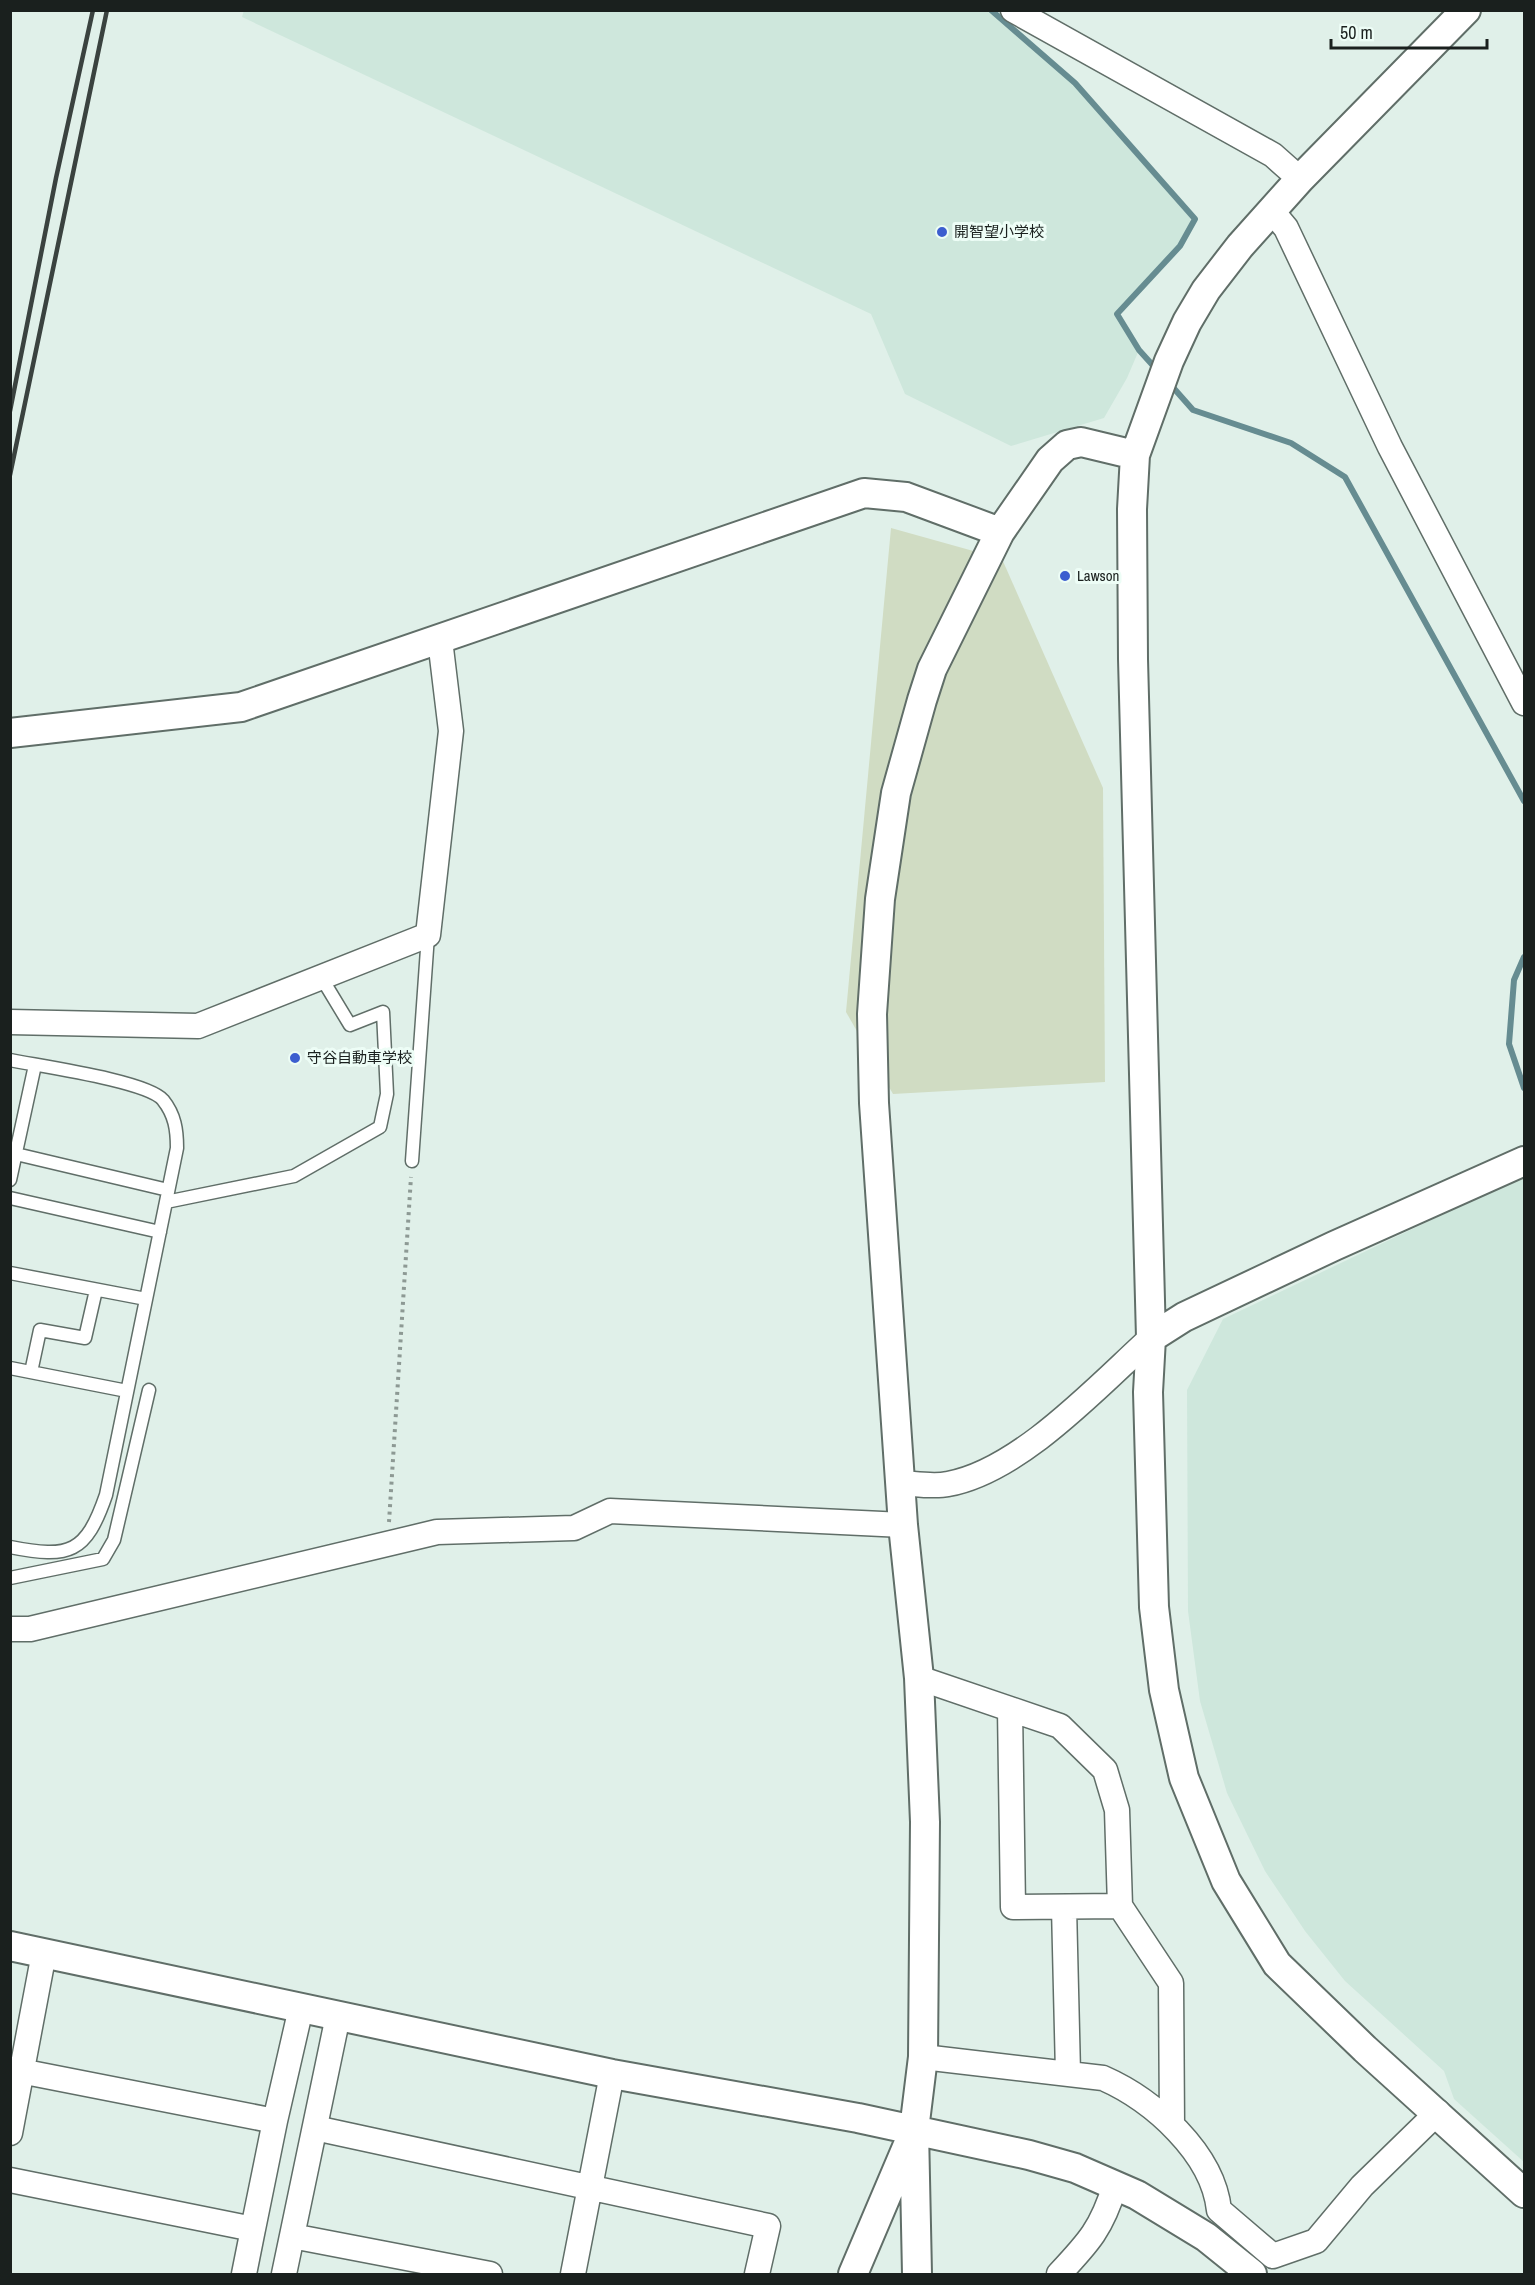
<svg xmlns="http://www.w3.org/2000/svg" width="1535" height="2285" viewBox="0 0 1535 2285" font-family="'Archivo Narrow','Noto Sans JP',sans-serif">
  <rect width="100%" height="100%" fill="#e0f0e9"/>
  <path fill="#cee7dc" d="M244 10 991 11 1077 86 1191 219 1180 246 1117 314 1139 350 1127 378 1104 418 1011 446 905 394 871 314 242 17Z
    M1524 1176V2162L1454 2099 1444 2071 1345 1981 1305 1931 1265 1871 1227 1793 1200 1701 1188 1611 1187 1390 1223 1319Z"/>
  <path fill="#d0dcc3" d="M891 528 1002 559 1103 788 1105 1082 893 1094 846 1012Z"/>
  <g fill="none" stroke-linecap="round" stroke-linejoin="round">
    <path stroke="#668c91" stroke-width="6" d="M991 10 1075 83 1195 219 1180 246 1117 314 1139 350 1157 370
      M1170 384 1193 410 1291 443 1345 477 1524 801
      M1524 957 1514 980 1509 1044 1524 1088"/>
    <defs>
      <path id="service" d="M10 1060C39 1066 147 1081 163 1100 175 1115 177 1130 177 1148L106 1495C86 1553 70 1559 10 1547
        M16 1154 168 1190
        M412 1161 428 935
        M10 1180 35 1065
        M10 1198 160 1232
        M166 1202 294 1176 380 1127 387 1094 383 1012 350 1025 321 977
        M10 1273 146 1299
        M10 1368 127 1391
        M31 1372 40 1330 85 1338 96 1290
        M10 1578 103 1559 114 1540 149 1390"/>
      <path id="minor" d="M1013 10 1273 155 1300 179
        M1271 210 1286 228 1390 447 1524 703
        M10 1022 198 1026 428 935 451 731 440 640
        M902 1483C917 1484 934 1487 948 1484 1020 1471 1098 1386 1151 1338
        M10 1629H30L437 1532 574 1528 610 1511 903 1525
        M919 1678 1060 1726 1105 1770 1117 1810 1120 1906 1171 1983 1172 2125
        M1010 1709 1013 1907 1120 1906
        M1064 1907 1068 2073
        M923 2057 1103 2078C1153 2100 1213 2153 1219 2210L1273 2256 1316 2241 1362 2186 1438 2112
        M10 2069 275 2121 301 2008
        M315 2128 768 2226 757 2274
        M10 2133 44 1953
        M10 2180 253 2229 244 2274
        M253 2229 275 2121
        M292 2236 490 2274
        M284 2274 338 2016
        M573 2274 612 2074
        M1059 2274C1089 2242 1102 2228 1115 2185"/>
      <path id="tertiary" d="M1466 10 1300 179 1240 246 1206 290 1187 322 1169 361 1135 455 1132 509 1133 659 1151 1338 1148 1392 1154 1607 1164 1690 1184 1778 1226 1881 1277 1964 1365 2049 1524 2193
        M10 733 241 707 864 493 906 497 1000 532
        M1151 1338 1184 1317 1334 1246 1524 1161
        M10 1946 612 2074 858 2118 1029 2155 1075 2168 1137 2195 1206 2237 1252 2274
        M853 2274 910 2140
        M917 2274 914 2130 923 2057 925 1822 919 1678 903 1525 874 1103 872 1014 880 899 896 793 922 700 932 669 1000 532 1050 460 1067 445 1081 442 1135 455"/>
    </defs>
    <use href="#service" stroke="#606e68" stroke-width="15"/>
    <use href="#minor" stroke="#606e68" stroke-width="27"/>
    <use href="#tertiary" stroke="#606e68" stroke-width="32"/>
    <path stroke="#8d9994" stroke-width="4" stroke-dasharray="3 4.5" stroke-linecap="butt" d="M389 1522 411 1177"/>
    <use href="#service" stroke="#fff" stroke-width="12"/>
    <use href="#minor" stroke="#fff" stroke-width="24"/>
    <use href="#tertiary" stroke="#fff" stroke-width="28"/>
    <path stroke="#3a423f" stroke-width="4.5" d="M10 411 56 178 93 10
      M10 475 107 10"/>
  </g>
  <g fill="#3c5ecf" stroke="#edfdf6" stroke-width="2">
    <circle cx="942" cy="232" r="6"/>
    <circle cx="1065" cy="576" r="6"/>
    <circle cx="295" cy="1058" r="6"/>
  </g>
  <g text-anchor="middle" stroke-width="6" stroke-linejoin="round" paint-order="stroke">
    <g font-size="15" fill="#1a201e" stroke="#edfdf6" text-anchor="start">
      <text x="954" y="237">開智望小学校</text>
      <text x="1077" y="581">Lawson</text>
      <text x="307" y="1063">守谷自動車学校</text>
    </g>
  </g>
  <rect width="1535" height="2285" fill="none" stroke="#1a201e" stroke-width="24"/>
  <path d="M1331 39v9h156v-9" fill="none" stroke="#1a201e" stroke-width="3"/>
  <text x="1340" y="39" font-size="18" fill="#1a201e" stroke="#edfdf6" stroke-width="4.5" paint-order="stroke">50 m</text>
</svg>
